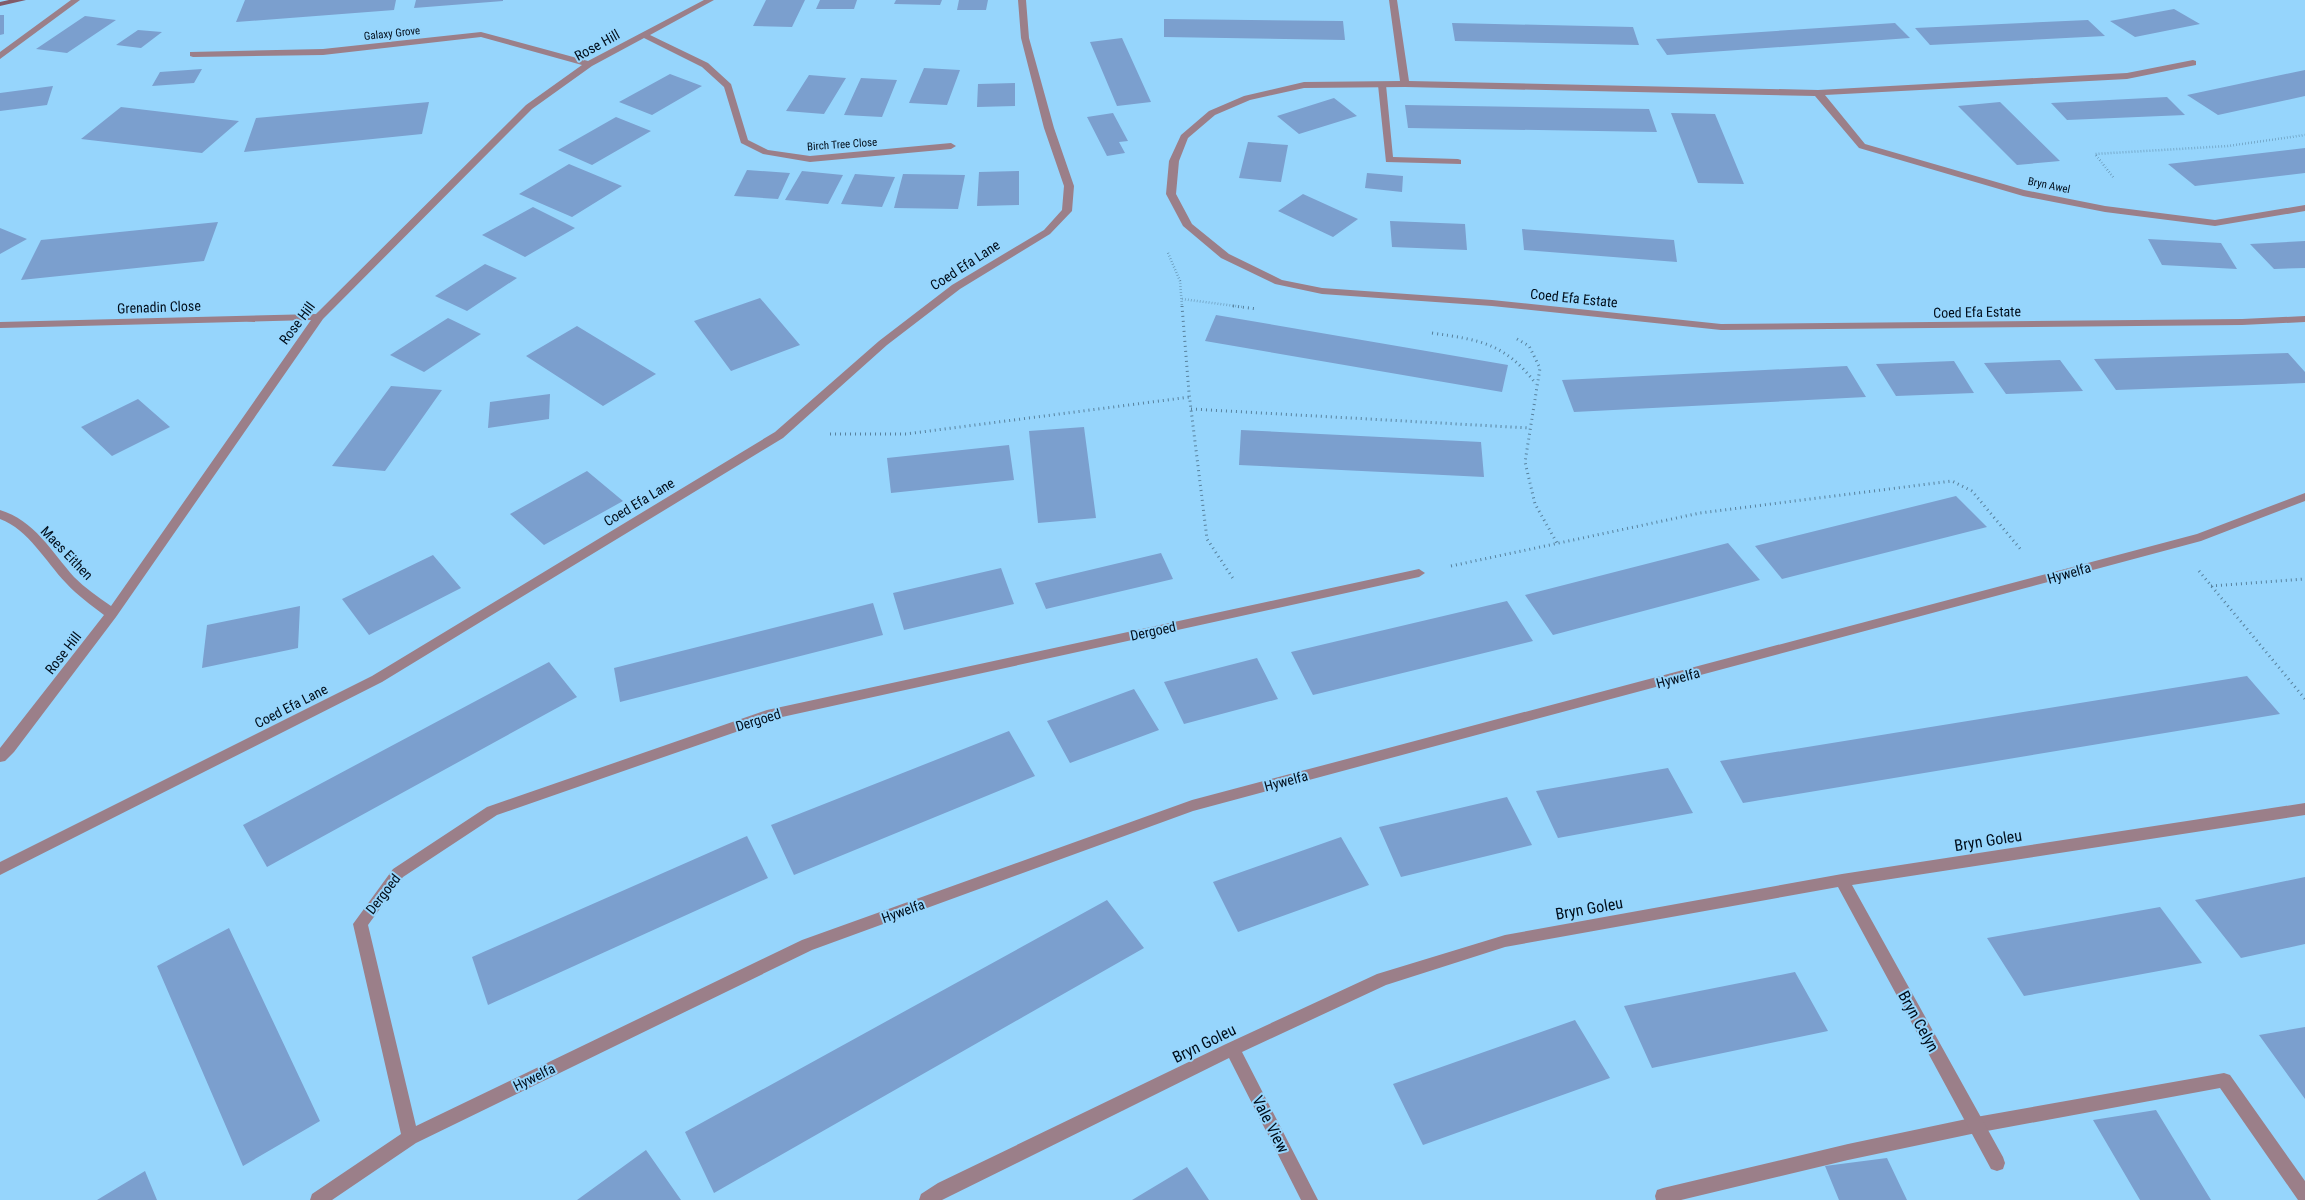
<svg xmlns="http://www.w3.org/2000/svg" width="2305" height="1200" viewBox="0 0 2305 1200" font-family="'Roboto Condensed',sans-serif">
  <rect width="100%" height="100%" fill="#96d5fc"/>
  <path fill="#7b9fce" d="M245 0H396L394 10 236 22Z
    M416 0H503V1L414 8Z
    M766 0H805L792 27 753 26Z
    M820 0H857L854 9H816Z
    M896 0H942L940 5 894 4Z
    M959 0H988L986 10H957Z
    M2174 9 2200 24 2135 37 2110 21Z
    M0 15H4V34L0 35Z
    M85 16 116 20 67 53 36 49Z
    M1164 19 1343 21 1345 40 1164 37Z
    M2088 20 2105 36 1930 45 1915 28Z
    M1452 23 1633 27 1639 45 1455 41Z
    M1895 23 1910 38 1667 55 1656 39Z
    M138 30 162 32 141 48 116 45Z
    M1122 38 1151 102 1117 106 1090 42Z
    M924 68 960 70 947 105 909 103Z
    M202 69 194 83 152 86 160 72Z
    M2305 70V96L2218 115 2187 95Z
    M670 74 702 86 652 115 619 102Z
    M809 75 846 78 824 114 786 111Z
    M861 78 897 80 882 117 844 115Z
    M1015 83V106L977 107 978 84Z
    M53 86 47 105 0 111V93Z
    M2167 97 2185 115 2067 120 2051 103Z
    M1334 98 1357 116 1299 134 1277 116Z
    M429 102 422 134 244 152 256 118Z
    M2000 102 2060 161 2017 165 1958 106Z
    M1405 105 1649 109 1657 132 1408 128Z
    M121 107 239 121 202 153 81 139Z
    M1113 113 1128 141 1119 142 1125 153 1107 156 1087 117Z
    M1671 113 1715 114 1744 184 1698 183Z
    M616 117 651 131 592 165 558 150Z
    M1248 142 1288 145 1281 182 1239 178Z
    M2305 148V173L2195 186 2168 164Z
    M569 164 622 186 572 217 519 194Z
    M747 170 790 173 778 199 734 196Z
    M802 171 843 175 828 204 785 200Z
    M1019 171V205L977 206 979 172Z
    M1367 173 1403 176 1402 192 1365 188Z
    M855 174 895 177 882 207 841 204Z
    M903 174 965 175 958 209 894 208Z
    M1303 194 1358 219 1333 237 1278 211Z
    M533 207 575 228 525 257 482 235Z
    M1390 221 1465 224 1467 250 1392 247Z
    M218 222 204 261 21 280 41 240Z
    M0 228 27 239 0 254Z
    M1522 229 1674 240 1677 262 1524 250Z
    M2148 239 2221 243 2237 269 2162 265Z
    M2305 241V268L2274 269 2250 244Z
    M485 264 517 278 467 311 435 296Z
    M760 298 800 345 731 371 694 321Z
    M1216 315 1508 365 1502 392 1205 341Z
    M448 318 481 334 424 372 390 355Z
    M577 326 656 374 603 406 526 356Z
    M2288 353 2305 372V383L2116 390 2094 359Z
    M2060 360 2083 391 2006 394 1984 363Z
    M1954 361 1974 393 1896 396 1876 364Z
    M1847 366 1866 397 1574 412 1562 380Z
    M391 386 442 390 385 471 332 466Z
    M550 394 549 419 488 428 490 402Z
    M138 399 170 427 112 456 81 427Z
    M1084 427 1096 518 1038 523 1029 431Z
    M1241 430 1481 442 1484 477 1239 465Z
    M1009 445 1014 480 891 493 887 458Z
    M587 471 623 501 544 545 510 514Z
    M1956 496 1987 527 1782 579 1755 546Z
    M1728 543 1760 580 1553 635 1525 595Z
    M1161 553 1173 579 1046 609 1035 583Z
    M433 555 461 588 369 635 342 599Z
    M1001 568 1014 604 904 630 893 593Z
    M1507 601 1533 641 1313 695 1291 652Z
    M873 603 883 635 620 702 614 668Z
    M300 606 298 648 202 668 207 625Z
    M1257 658 1278 699 1184 724 1164 682Z
    M549 662 577 697 267 867 243 825Z
    M2247 676 2280 714 1743 803 1720 761Z
    M1134 689 1159 730 1070 763 1047 721Z
    M1009 731 1035 776 794 875 771 825Z
    M1668 768 1693 813 1558 838 1536 791Z
    M1507 797 1532 845 1401 877 1379 827Z
    M747 836 768 878 488 1005 472 957Z
    M1341 837 1369 885 1238 932 1213 882Z
    M2305 877V944L2241 958 2195 900Z
    M1107 900 1144 948 714 1193 685 1132Z
    M2160 907 2202 963 2024 996 1987 938Z
    M229 928 320 1121 243 1166 157 966Z
    M1795 972 1828 1031 1652 1068 1624 1006Z
    M1575 1020 1610 1078 1423 1145 1393 1084Z
    M2305 1027V1099L2259 1035Z
    M2156 1110 2211 1200H2140L2093 1120Z
    M646 1150 681 1200H577Z
    M1887 1158 1907 1200H1839L1825 1166Z
    M1187 1167 1209 1200H1132Z
    M145 1171 157 1200H97Z"/>
  <g fill="none" stroke-linecap="round" stroke-linejoin="round">
    <path stroke="#57819d" stroke-width="2.5" stroke-dasharray="0.5 2.5" stroke-linecap="butt" d="M2113 177 2095 154 2228 146 2305 135
      M1168 253 1180 281 1182 307
      M1182 299 1243 307"/>
    <path stroke="#57819d" stroke-width="3" stroke-dasharray="1 4" stroke-linecap="butt" d="M1182 306 1189 393 1207 539 1234 580
      M1233 306 1257 309
      M1432 333C1480 340 1505 343 1536 384
      M1517 339 1529 346 1540 368 1525 462 1535 504 1557 543
      M1191 409 1529 428
      M830 434H906L1190 397
      M1451 566 1700 513 1952 481 1972 491 2022 551
      M2199 571 2305 699
      M2211 586 2305 579"/>
    <path fill="#9b7f89" fill-rule="evenodd" d="M1382 82 1386 85 1393 157 1458 159 1461 160V164L1386 162 1378 85Z
      M2224 1073 2230 1075 2305 1181V1200H2298L2220 1088 1976 1133 1848 1160 1681 1200H1656L1655 1196 1657 1190 1663 1188 1848 1144 1976 1117Z"/>
    <path fill="#9b7f89" fill-rule="evenodd" d="M71 0H80L0 59V52Z
      M704 0H714L650 35 708 63 731 84 748 140 768 150 810 156 951 143 956 146 951 149 810 162 763 154 741 143 724 87 702 67 644 38 592 66 532 109 323 319 116 617 14 752 5 761 0 762V748L104 615C91 605 77 595 66 583 45 561 29 530 0 519V510C34 520 52 552 74 577 85 588 98 597 111 606L311 320 0 328V322L316 314 526 105 582 65 481 37 323 55 193 57 190 56V52L323 49 481 32 588 61Z
      M1018 0H1026L1029 38 1054 128 1074 186 1072 211 1050 234 960 289 887 345 783 438 382 682 0 875V862L372 676 775 432 879 341 952 285 1044 230 1062 210 1064 186 1044 128 1021 38Z
      M1389 0H1397L1409 81 1818 90 2127 73 2193 60 2196 61V65L2127 79 1825 95 1865 144 2024 190 2105 206 2215 220 2305 205V211L2215 226 2105 212 2023 196 1859 148 1815 96 1405 87 1304 88 1250 100 1215 115 1188 138 1179 161 1176 194 1192 224 1229 254 1282 280 1322 288 1492 300 1721 324 2242 319 2305 316V322L2242 325 1721 330 1492 306 1322 294 1275 284 1221 258 1183 226 1166 194 1169 161 1181 135 1209 111 1244 96 1304 82 1400 81Z
      M2305 493V501L2201 541 1193 811 812 950 416 1143 332 1200H310L312 1194 401 1134 353 924 393 869 487 807 767 710 1419 569 1425 573 1419 577 773 719 497 815 403 877 368 925 416 1126 802 940 1192 800 2197 534Z
      M2305 803V815L1852 885 2003 1157 2005 1163 2003 1169 1997 1171 1991 1169 1838 887 1505 947 1386 985 1242 1052 1318 1200H1301L1229 1058 942 1200H919L921 1194 938 1183 1226 1044 1377 974 1505 935 1842 874Z"/>
    <path fill="#815a68" fill-rule="evenodd" d="M9 0H26L0 6V2Z"/>
  </g>
  <g text-anchor="middle" stroke-width="4" stroke-linejoin="round" paint-order="stroke">
    <g font-size="11" fill="#000e1b" stroke="#96d5fc">
      <text transform="translate(392 33) rotate(-6)" y="4">Galaxy Grove</text>
      <text transform="translate(842 144) rotate(-4)" y="4">Birch Tree Close</text>
      <text transform="translate(2049 185) rotate(12)" y="4">Bryn Awel</text>
    </g>
    <g font-size="14" fill="#000e1b" stroke="#96d5fc">
      <text transform="translate(597 45) rotate(-29)" y="5">Rose Hill</text>
      <text transform="translate(965 265) rotate(-33)" y="5">Coed Efa Lane</text>
      <text transform="translate(1574 298) rotate(6)" y="5">Coed Efa Estate</text>
      <text transform="translate(159 307) rotate(-2)" y="5">Grenadin Close</text>
      <text transform="translate(1977 312) rotate(-1)" y="5">Coed Efa Estate</text>
      <text transform="translate(297 323) rotate(-53)" y="5">Rose Hill</text>
      <text transform="translate(639 502) rotate(-31)" y="5">Coed Efa Lane</text>
      <text transform="translate(67 553) rotate(46)" y="5">Maes Eithen</text>
      <text transform="translate(2069 573) rotate(-16)" y="5">Hywelfa</text>
      <text transform="translate(1153 631) rotate(-12)" y="5">Dergoed</text>
      <text transform="translate(63 653) rotate(-52)" y="5">Rose Hill</text>
      <text transform="translate(1678 678) rotate(-15)" y="5">Hywelfa</text>
      <text transform="translate(291 706) rotate(-27)" y="5">Coed Efa Lane</text>
      <text transform="translate(758 720) rotate(-17)" y="5">Dergoed</text>
      <text transform="translate(1286 781) rotate(-15)" y="5">Hywelfa</text>
      <text transform="translate(383 894) rotate(-52)" y="5">Dergoed</text>
      <text transform="translate(903 911) rotate(-20)" y="5">Hywelfa</text>
      <text transform="translate(534 1077) rotate(-26)" y="5">Hywelfa</text>
    </g>
    <g font-size="16" fill="#000e1b" stroke="#96d5fc">
      <text transform="translate(1988 840) rotate(-9)" y="6">Bryn Goleu</text>
      <text transform="translate(1589 908) rotate(-10)" y="6">Bryn Goleu</text>
      <text transform="translate(1919 1021) rotate(61)" y="6">Bryn Celyn</text>
      <text transform="translate(1204 1043) rotate(-26)" y="6">Bryn Goleu</text>
      <text transform="translate(1271 1124) rotate(63)" y="6">Vale View</text>
    </g>
  </g>
</svg>
